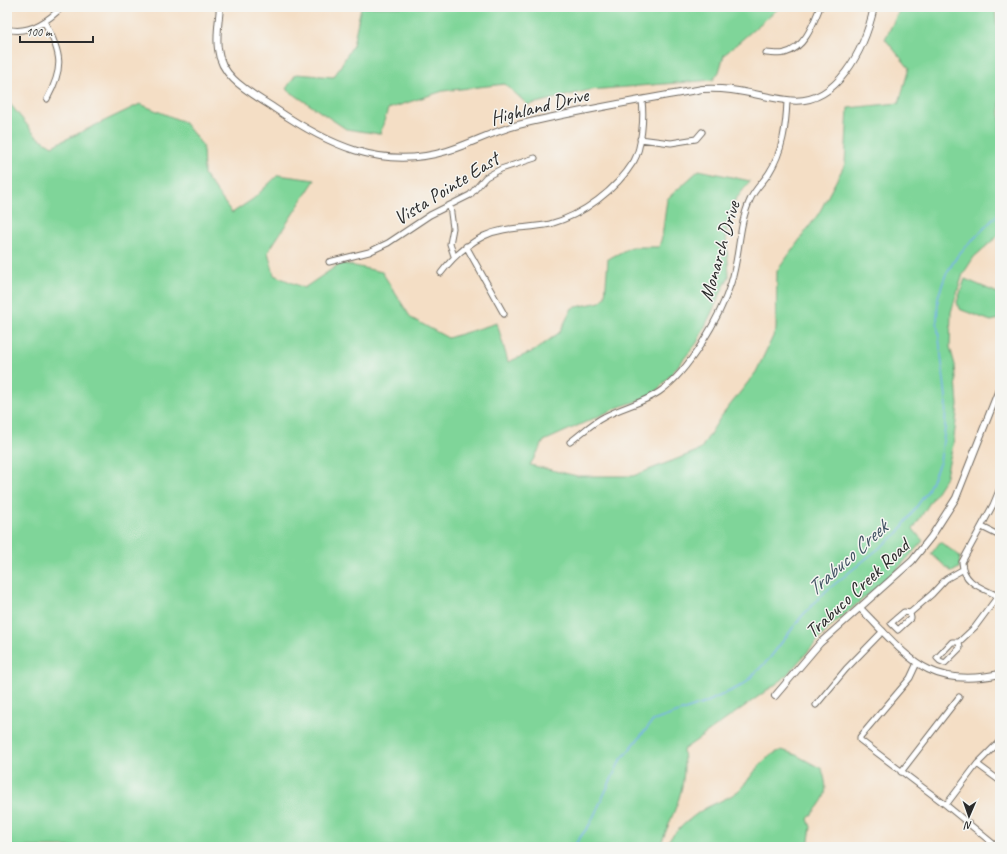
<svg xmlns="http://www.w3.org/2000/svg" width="1007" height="854" viewBox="0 0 1007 854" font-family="Caveat,sans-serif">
  <rect width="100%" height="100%" fill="#f6f6f2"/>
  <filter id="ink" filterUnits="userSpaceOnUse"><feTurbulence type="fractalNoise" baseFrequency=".025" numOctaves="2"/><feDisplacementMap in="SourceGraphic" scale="8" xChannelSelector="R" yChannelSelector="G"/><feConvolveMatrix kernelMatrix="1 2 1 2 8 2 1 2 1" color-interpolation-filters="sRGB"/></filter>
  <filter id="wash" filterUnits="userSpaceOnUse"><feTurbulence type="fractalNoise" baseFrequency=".012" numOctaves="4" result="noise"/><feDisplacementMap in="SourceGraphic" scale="16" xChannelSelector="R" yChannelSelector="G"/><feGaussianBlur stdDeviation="0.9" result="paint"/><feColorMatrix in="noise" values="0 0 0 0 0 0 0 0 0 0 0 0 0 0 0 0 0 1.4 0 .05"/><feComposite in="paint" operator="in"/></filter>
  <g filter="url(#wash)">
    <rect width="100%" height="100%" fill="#f4dec5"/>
    <path fill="#7fd599" stroke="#558062" d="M361 7H780L724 55 719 72 713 80 590 90 528 105 505 84 443 91 388 109 380 134 346 129 286 89 296 74 334 77 353 45Z
      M901 7H935L938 9 942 7H995L1000 66V234L974 257 963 274 951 312 950 347 955 365 958 405 953 445 945 479 913 529 923 541 894 573 831 626 783 679 683 750C688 792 673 810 660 847H7V100L36 136 52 146 140 104 184 122 203 146 204 174 232 213 253 199 278 175 315 180 268 252 274 275 304 288 341 263 382 272 411 318 448 338 497 323 508 362 534 351 560 332 572 308 600 302 605 297 608 259 631 247H659L662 237 667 199 699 170 750 181 733 203 726 233 729 276 697 343 653 396 619 407 544 441 530 465 577 476H633L700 450 720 418 756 372 776 330 777 271 819 213 845 164 848 108 899 103 909 68 885 39Z
      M965 279 1000 294V319L991 321 959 309 957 302Z
      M940 542 960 556 959 568 952 572 931 554Z
      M782 750 796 755 822 769C830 795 825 798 808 819L811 827 808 847H663C673 834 684 823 698 813 710 804 727 800 738 791 754 776 759 758 782 750Z"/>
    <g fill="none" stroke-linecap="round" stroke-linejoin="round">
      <path stroke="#7ab3ea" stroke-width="1.5" d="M573 847 590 824 620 761 653 721 705 703 743 685 769 659 802 616 826 591 898 533 927 492 940 462 945 428 946 397 937 321 938 297 946 274 958 255 1000 212"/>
    </g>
  </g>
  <g filter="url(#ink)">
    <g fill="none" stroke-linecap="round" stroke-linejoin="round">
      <defs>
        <path id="minor" d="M45 23C62 54 64 68 47 99
          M7 29C28 35 48 21 62 7
          M766 53C772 53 779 55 785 53 805 48 813 24 820 7
          M640 139 671 143 696 139 702 132
          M450 206 453 228 450 244 454 256
          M466 246 504 314
          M329 262 369 252 388 243 430 215 470 195 486 177 501 169 535 158
          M441 273C453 257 466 245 484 236 505 226 528 229 550 224 583 215 616 190 634 161 642 147 644 116 642 101
          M570 442C581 434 592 423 604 417 622 407 641 404 659 392 689 372 720 317 731 283 740 256 738 226 750 200 754 190 763 182 769 173 783 151 786 126 787 101
          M1000 488 993 505 962 562C963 584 983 588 1000 597
          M982 527 1000 536
          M910 613 911 618 898 630 891 623 904 612 910 613 932 594 946 579 962 570
          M959 642 960 648 945 663 940 661 937 658 952 642H959L975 627 998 596
          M917 663 910 678 860 737V740L946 805 997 847
          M816 705 846 669 883 631
          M977 764 1000 781
          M901 772 959 697
          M946 805 977 764 1000 741"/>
        <path id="tertiary" d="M220 7C219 20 216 36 218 49 221 79 252 93 274 108 327 144 381 171 447 151 471 144 493 131 518 125 579 110 641 100 702 89 735 87 756 96 787 100 837 108 865 48 874 7
          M860 608C907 655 926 690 1000 674
          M775 696 820 643 912 561 931 537 956 498 1000 387"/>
      </defs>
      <use href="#minor" stroke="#716a61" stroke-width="7"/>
      <use href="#tertiary" stroke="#716a61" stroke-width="8"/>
      <use href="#minor" stroke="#fff" stroke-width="5"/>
      <use href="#tertiary" stroke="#fff" stroke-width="6"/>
    </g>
  </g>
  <g text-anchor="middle" stroke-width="3" stroke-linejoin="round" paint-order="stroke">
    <g font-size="20" fill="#2b2b2b" stroke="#f6f6f2">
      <text transform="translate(539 106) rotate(-14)" y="7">Highland Drive</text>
      <text transform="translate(446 188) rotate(-32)" y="7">Vista Pointe East</text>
      <text transform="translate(719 251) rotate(-74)" y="7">Monarch Drive</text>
      <text transform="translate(857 588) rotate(-43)" y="7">Trabuco Creek Road</text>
    </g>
    <g font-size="21" font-style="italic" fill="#435464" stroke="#f6f6f2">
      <text transform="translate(847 558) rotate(-42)" y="7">Trabuco Creek</text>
    </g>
  </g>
  <rect width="1007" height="854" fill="none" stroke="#f6f6f2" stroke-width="24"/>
  <g transform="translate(969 816) rotate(182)" stroke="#f6f6f2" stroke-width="3" paint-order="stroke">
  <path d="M0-3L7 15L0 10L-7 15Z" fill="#2b2b2b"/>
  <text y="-6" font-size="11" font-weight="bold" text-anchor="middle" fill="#2b2b2b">N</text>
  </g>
  <path d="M20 36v6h73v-6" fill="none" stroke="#2b2b2b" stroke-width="2"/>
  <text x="26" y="36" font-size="12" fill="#2b2b2b" stroke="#f6f6f2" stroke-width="3" paint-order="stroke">100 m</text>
</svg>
